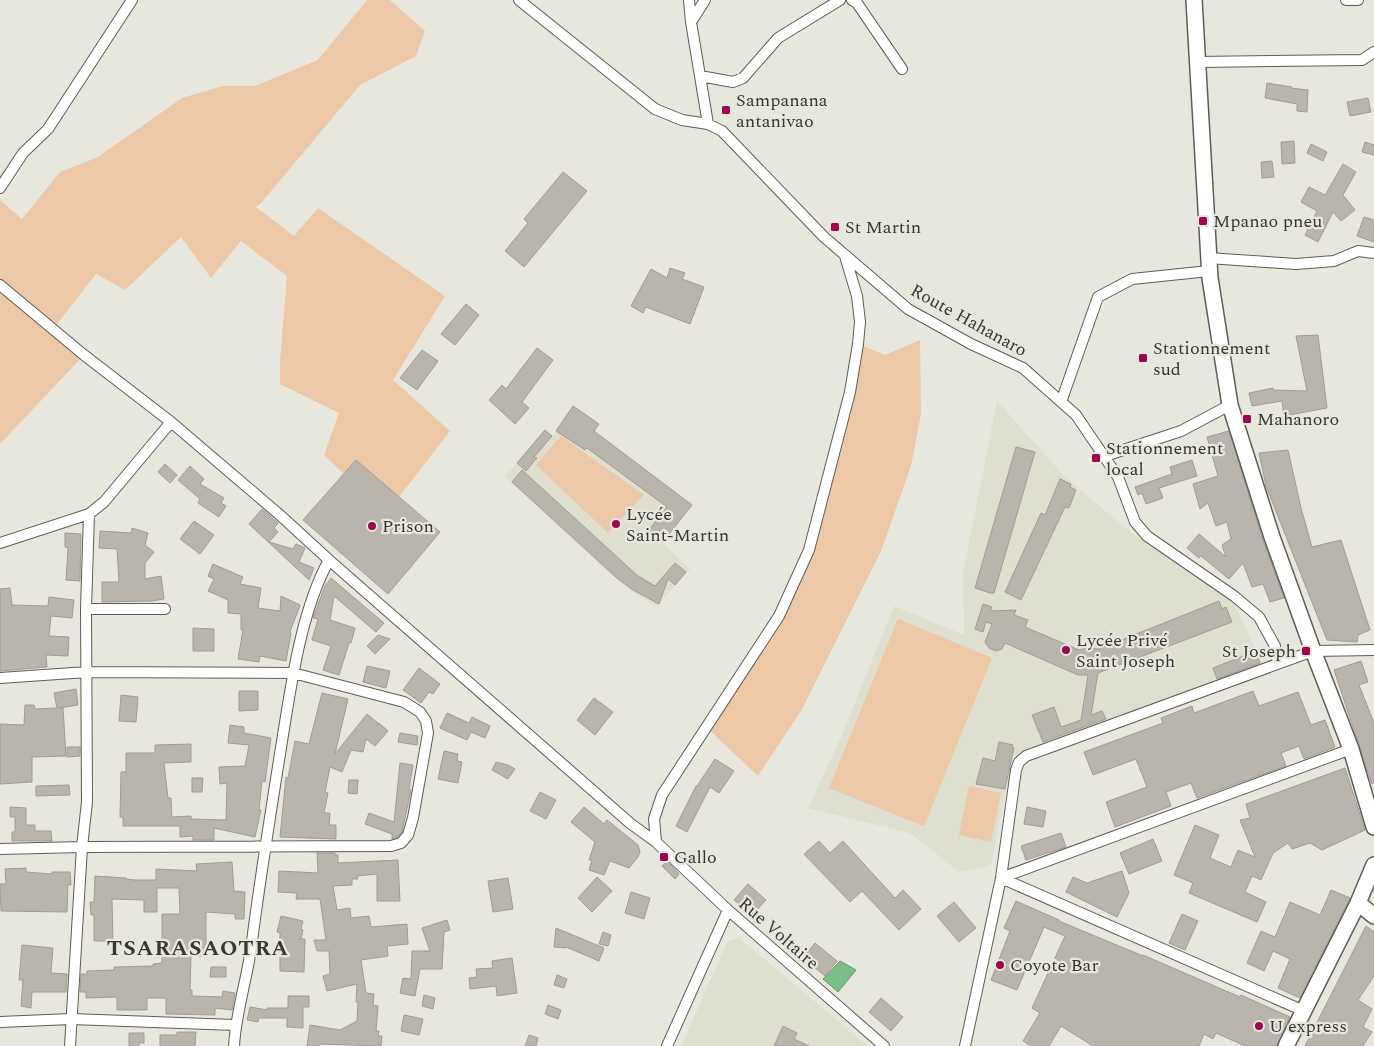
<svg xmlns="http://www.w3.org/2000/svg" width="1374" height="1046" viewBox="0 0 1374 1046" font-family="Spectral,serif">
  <rect width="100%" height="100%" fill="#e7e7de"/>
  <path fill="#dedfce" d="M997 401 1065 477 1129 531 1232 598 1262 665 1025 754 1012 756 991 865 959 872 910 833 808 808 842 735 894 606 964 635 963 572Z
    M573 406 599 424 591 434H597L692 505 662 542 690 569 657 607 631 591 608 572 505 477 545 429 553 436Z
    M739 938 868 1046H681L728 941Z"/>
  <path fill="#edc8a6" d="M367 0H390L425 31 416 56 360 85 262 202 256 207 294 236 318 208 445 296 393 380 450 431 399 497 356 460 344 474 324 455 339 413 280 384V361L287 276 241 241 211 278 181 237 125 290 96 274 53 329 84 355 0 444V200L22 219 60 172 98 157 182 98 223 86H255L318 60Z
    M920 340 921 414 911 466 881 551 801 711 758 776 707 728 756 654 809 550 858 344 885 355Z
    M561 436 644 495 608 533 536 465Z
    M898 619 992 658 924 826 829 788Z
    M969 786 1001 793 991 842 959 835Z"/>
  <path fill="#7cbe89" stroke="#67956f" d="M840 961 856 970 838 992 823 979Z"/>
  <path fill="#b9b5ac" stroke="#a09c93" d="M1267 83 1292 87 1291 88 1308 90 1307 112 1297 111V104L1265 98Z
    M1368 98 1371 112 1350 116 1347 102Z
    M1294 141 1295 163 1282 164 1281 142Z
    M1365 142 1374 145V155L1362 152Z
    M1311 144 1327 152 1323 161 1307 153Z
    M1272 161 1274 177 1262 178 1261 162Z
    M1343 164 1356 172 1343 195 1355 210 1341 221 1333 212 1318 242 1305 235 1317 211 1301 202 1309 187 1325 195Z
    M563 172 587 191 524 267 505 251 528 223 524 219Z
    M1364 217 1374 220V242L1357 236Z
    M670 268 685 273 682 279 704 287 690 324 646 307 643 313 631 306 651 269 667 278Z
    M466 304 479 315 455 345 441 334Z
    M1318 335 1327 408 1284 416 1282 401 1252 406 1249 393 1273 388V390L1307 391 1296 336Z
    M537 348 553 360 522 402 529 408 515 424 489 400 502 385 506 389Z
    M422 350 438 361 417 390 400 378Z
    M573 406 599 424 594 431 692 505 662 543 648 531 667 507 587 448 585 450 556 431Z
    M545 430 552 436 534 457 537 458 526 471 517 463Z
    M1229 431 1263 540 1284 598 1270 602 1263 584 1252 587 1243 563 1229 579 1201 556 1199 558 1187 548 1199 534 1226 557 1222 545 1231 539 1227 522 1216 526 1208 503 1200 509 1193 484 1218 476 1207 437Z
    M1016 447 1035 452 994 593H990L975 588Z
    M1288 450 1301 508 1312 547 1341 540 1370 630 1358 635 1357 642 1327 640 1266 486 1259 453Z
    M356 460 440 532 388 594 303 520Z
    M1192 460 1197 476 1159 488 1163 498 1146 504 1142 493 1138 495 1135 487 1172 474 1170 467Z
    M165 464 177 475 170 483 158 472Z
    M190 466 204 479 200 484 224 498 221 503 226 506 219 517 198 503 200 499 178 480Z
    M522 470 638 576 655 586 675 563 686 572 675 585 668 579 659 604 633 590 617 578 512 482Z
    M1060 479 1071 484 1070 487 1076 490 1069 508 1065 507 1021 600 1005 592 1041 513 1045 515Z
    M262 509 278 523 274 528 278 532 269 542 293 549 296 544 305 548 299 562 314 568 309 580 249 524Z
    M194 521 214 535 200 554 180 539Z
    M132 528 148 533 145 545 154 552 145 563V579L161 576 164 599 152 601 102 602V582H119L117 549 99 548 100 531 131 533Z
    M65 533 81 534 80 581 66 580 68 548 65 547Z
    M213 564 243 577 240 584 261 588 258 608 280 611 281 596 300 605 290 632 291 633 286 661 260 656 259 662 238 659 243 630H241V614L228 613V600L208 591 214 579 208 576Z
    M331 578 384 623 376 632 334 596 330 620 355 628 351 643H349L339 675 323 670 331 646 312 640 318 619 313 618 325 586Z
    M10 588 12 605 48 606 49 597 74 600 72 618 51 616 49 636 69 637 68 656 46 655 47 667 0 671V589Z
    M1219 601 1222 609 1226 607 1232 622 1098 673 1091 715 1102 711 1106 719 1043 742 1032 715 1054 707 1061 727 1081 720 1088 675H1078L1005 643 1002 649 996 651 989 648 985 642 992 624 986 622 983 632 975 629 983 604 992 607 990 611 1016 610 1014 615 1028 620 1025 627 1079 650 1086 648 1099 649Z
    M193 628 214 629V651H193Z
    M378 635 390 639 375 654 367 646Z
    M1256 651 1260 663 1217 679 1213 668Z
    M1361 661 1368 682 1359 685 1374 723V783L1372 784 1334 670Z
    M367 666 390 671 386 688 363 682Z
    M419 668 440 684 433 694 429 692 421 703 403 690Z
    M76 689 78 705 59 708H63L66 756 32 757V782L0 784V724L24 725 25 705H34L35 709 57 708 54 693Z
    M239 691H258V710L239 711Z
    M1253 691 1259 706 1298 692 1311 725 1325 720 1335 747 1304 759 1299 746 1281 753 1286 766 1197 798 1191 783 1166 792 1171 806 1115 827 1106 802 1147 787 1136 759 1093 775 1084 752 1163 723 1161 718 1192 706 1194 713Z
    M322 693 348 699 335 754 367 714 378 723 377 726 379 723 388 731 375 746 366 739 363 752 351 750 342 772 330 767 325 792 328 793 324 813H330L329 825H336V839L280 837 286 777 288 778 295 741 309 744Z
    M121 695 138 697 136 722 119 721Z
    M594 698 613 712 595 735 577 720Z
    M447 713 469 723 472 717 490 726 485 738 471 732 467 740 440 728Z
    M230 725 244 727V733L271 738 265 782 262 781 259 810H261L255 837 214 828V840H193V836L180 837V826H123V817H120L121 772H126V753H155V745L191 744V762L164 763 168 798H171L172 817 191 816V819L226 820 227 783 220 784 219 767 245 766 249 745 228 743Z
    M400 733 418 736 417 745 398 742Z
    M999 742 1013 745 1012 748H1014L1005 789 976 784 983 758 995 761Z
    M67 747H80V756L67 757Z
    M444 751 458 754 457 761 462 762 458 783 438 779Z
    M715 759 734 771 719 793 710 787 687 832 676 826 696 786H697Z
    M496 762 508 765 515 769 508 779 492 770Z
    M400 763 413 765 409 789 411 790 402 832 397 837 392 839V834L365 824 369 813 394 822Z
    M1345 768 1365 830 1322 850 1310 843 1292 849 1288 843 1273 853 1261 880 1252 876 1245 892 1266 902 1257 922 1189 893 1193 883 1174 875 1195 825 1219 835 1210 858 1231 867 1238 850 1255 857 1240 820 1250 818 1246 804Z
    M192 778H203L202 792H192Z
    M349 780H358L357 794 348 793Z
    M69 785 70 795 36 796V786Z
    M540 792 556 800 546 819 530 811Z
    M10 807 26 808V825H35V831H51L52 841H12V832H15V817H10Z
    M584 807 604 824 607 820 638 845 640 852 638 857 629 868 610 861 604 875 589 870 592 860H589L595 842 571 822Z
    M1027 807 1046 811 1043 827 1024 824Z
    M1061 833 1066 847 1026 860 1021 846Z
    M1153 839 1162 861 1129 874 1120 853Z
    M819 841 830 853 843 841 895 898 903 890 921 909 899 930 862 891 850 902 804 854Z
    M317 853H335V855H338V863L398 860 400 901H377V874L357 876 358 879H352V885L333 886 337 910 350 908 351 918 369 916 371 927 407 924 408 944 387 946 388 956 361 960 366 993 374 994 373 1005 378 1006 376 1031H379L378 1036H382L381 1046 320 1044 319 1046H307L310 1025 340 1030 357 1021 358 1002H356L357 984 327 991 323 976 330 974 329 951H317L314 940H326L320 899H296L297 893 278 892 279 871 318 873Z
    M667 861 679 874 675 879 662 866Z
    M232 862 234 891 245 892 244 919H235V914L206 912V956H191L190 990H192V996L222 997 223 991 235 993 232 1010 215 1008V1015L166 1014V998H147V1010H117V997L86 998V992H80L81 974H87V971L114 970V967L153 966V964L162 963V914H180L179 888H157V912H144V900L112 899 113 941H94V915H91L90 902H94L95 876 126 878V879L135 880H156V869L197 871 196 864Z
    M26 868V872L52 874V872H70L71 885H68L67 912 1 911 0 884H6L5 869Z
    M1122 871 1129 893 1117 917 1066 892 1073 877 1087 883Z
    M597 877 612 891 592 912 578 898Z
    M508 878 513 909 493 912 488 881Z
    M748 884 766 900 752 915 734 900Z
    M1331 890 1350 898 1300 998 1278 988 1290 959 1273 951 1264 971 1247 963 1261 931 1275 937 1290 902 1320 915Z
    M631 892 650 898 644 919 625 913Z
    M1016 901 1059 920V921L1143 956V955L1240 997 1241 995 1290 1017 1277 1046H1245L1216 1033 1213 1039 1204 1034 1199 1046H1093L1061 1026 1049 1046H1031L1023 1041 1040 1013 1032 1008 1065 936 1044 927 1017 990 991 980 1010 931 1004 928Z
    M954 902 976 928 959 942 937 916Z
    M1182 914 1198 921 1185 950 1169 943Z
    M281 916 303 921 301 929 303 930 301 939H305L304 972 280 971V933L277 932Z
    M447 920 450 930 444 932 442 969H420L415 996 400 993 403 978 411 979 412 951H430L422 928Z
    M1366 926 1374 932V976L1358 1000 1372 1009 1363 1027 1372 1032 1363 1046H1305Z
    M556 928 604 948 599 961 566 947V948L554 947Z
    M603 932 611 935 608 946 599 944Z
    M815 943 837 961 825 976 803 958Z
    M22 945 53 948 51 973 67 974 66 992H32L31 1008 21 1006 23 980H19Z
    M512 958 517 993 497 996 496 986 470 989 469 978 477 977 476 969 493 968 492 961Z
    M211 967H226V977H210Z
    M557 975 567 979 564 988 554 985Z
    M424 995 435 998 433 1009 422 1006Z
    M288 996H309V1007H303V1028L287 1027V1018H259L258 1022 247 1020 250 1007 267 1010V1008H288Z
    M881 998 903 1017 891 1031 869 1012Z
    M548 1005 561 1010 558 1019 545 1014Z
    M404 1015 423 1019 419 1035 401 1031Z
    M783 1026 797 1033 794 1039 809 1046H774Z
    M177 1032H196L195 1046H160V1035H177Z
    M129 1033H144V1043H139V1046H129Z
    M529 1035 538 1038 536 1046H525Z"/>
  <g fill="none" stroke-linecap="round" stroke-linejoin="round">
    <defs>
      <path id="street" d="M519 0 655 109 682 120 708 124 722 131 824 237 908 309 971 344 1023 368 1076 415 1118 477 1135 522 1147 536 1234 596 1259 617 1275 646 1278 663
        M689 0 691 22 708 124
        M852 0 857 3 902 69
        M1346 0H1358
        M691 22 705 0
        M1197 62 1362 60 1374 52
        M700 76 733 82 743 78 778 38 840 0
        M0 188 23 153 48 129 132 0
        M1208 258 1296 264 1334 261 1358 251 1374 253
        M0 285 84 355 171 422 281 516 329 560 631 824 656 842 728 910 884 1046
        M1061 402 1098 297 1132 279 1209 271
        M1105 456 1181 431 1230 405
        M0 543 89 514 104 502 171 422
        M86 609H165
        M0 678 87 672 293 673 404 702 420 712 426 721 428 733 413 818 408 835 401 843 391 846 82 847 0 849
        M656 842 654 819 662 795 779 616 809 550 850 392 858 344 860 322 857 296 845 256
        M1001 878 1351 749
        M1001 878 1304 1011
        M0 1022 71 1019 235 1025
        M70 1046 82 847 87 802 86 609 89 514
        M234 1046C236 1010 248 977 252 941 261 872 272 804 283 735 292 679 302 609 329 560
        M667 1046 728 910
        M965 1046 1001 878 1016 770 1019 762 1026 756 1313 651 1374 650"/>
      <path id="secondary" d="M1194 0 1210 278 1230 405 1272 537 1312 648 1351 749 1374 827
        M1358 903 1374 916
        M1286 1046 1358 903 1374 865"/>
    </defs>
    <use href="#street" stroke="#5e5e56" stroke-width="12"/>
    <use href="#secondary" stroke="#5e5e56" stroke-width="18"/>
    <use href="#street" stroke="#fff" stroke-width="10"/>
    <use href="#secondary" stroke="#fff" stroke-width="15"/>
  </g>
  <g fill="#9d0650" stroke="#e7e7de" stroke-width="2">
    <rect x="721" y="105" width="10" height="10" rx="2.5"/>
    <rect x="1198" y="216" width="10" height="10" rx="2.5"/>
    <rect x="830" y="222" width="10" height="10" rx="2.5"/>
    <rect x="1138" y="353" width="10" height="10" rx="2.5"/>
    <rect x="1242" y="414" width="10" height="10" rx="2.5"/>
    <rect x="1091" y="453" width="10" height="10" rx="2.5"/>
    <circle cx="616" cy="524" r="5"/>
    <circle cx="372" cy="526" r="5"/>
    <circle cx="1066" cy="650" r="5"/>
    <rect x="1301" y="646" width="10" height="10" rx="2.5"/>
    <rect x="659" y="852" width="10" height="10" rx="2.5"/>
    <circle cx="1000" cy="965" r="5"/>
    <circle cx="1259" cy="1026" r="5"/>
  </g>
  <g text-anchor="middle" stroke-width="4.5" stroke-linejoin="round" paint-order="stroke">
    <g font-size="18" fill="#363632" stroke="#e7e7de" text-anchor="start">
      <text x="736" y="106">Sampanana<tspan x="736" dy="21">antanivao</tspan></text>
      <text x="1213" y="227">Mpanao pneu</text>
      <text x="845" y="233">St Martin</text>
      <text x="1153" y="354">Stationnement<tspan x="1153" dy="21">sud</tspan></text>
      <text x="1257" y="425">Mahanoro</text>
      <text x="1106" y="454">Stationnement<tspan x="1106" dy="21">local</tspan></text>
      <text x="626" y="520">Lycée<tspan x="626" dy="21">Saint-Martin</tspan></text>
      <text x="382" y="532">Prison</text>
      <text x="1076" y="646">Lycée Privé<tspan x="1076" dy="21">Saint Joseph</tspan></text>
      <text x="1296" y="657" text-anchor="end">St Joseph</text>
      <text x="674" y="863">Gallo</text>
      <text x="1010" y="971">Coyote Bar</text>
      <text x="1269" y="1032">U express</text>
    </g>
    <g font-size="18" fill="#363632" stroke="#e7e7de">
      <text transform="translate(969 320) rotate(29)" y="6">Route Hahanaro</text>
      <text transform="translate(779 933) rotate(41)" y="6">Rue Voltaire</text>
    </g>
    <g font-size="22" font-weight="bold" letter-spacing="1" fill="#393931" stroke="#e7e7de">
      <text x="198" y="955">TSARASAOTRA</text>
    </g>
  </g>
</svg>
